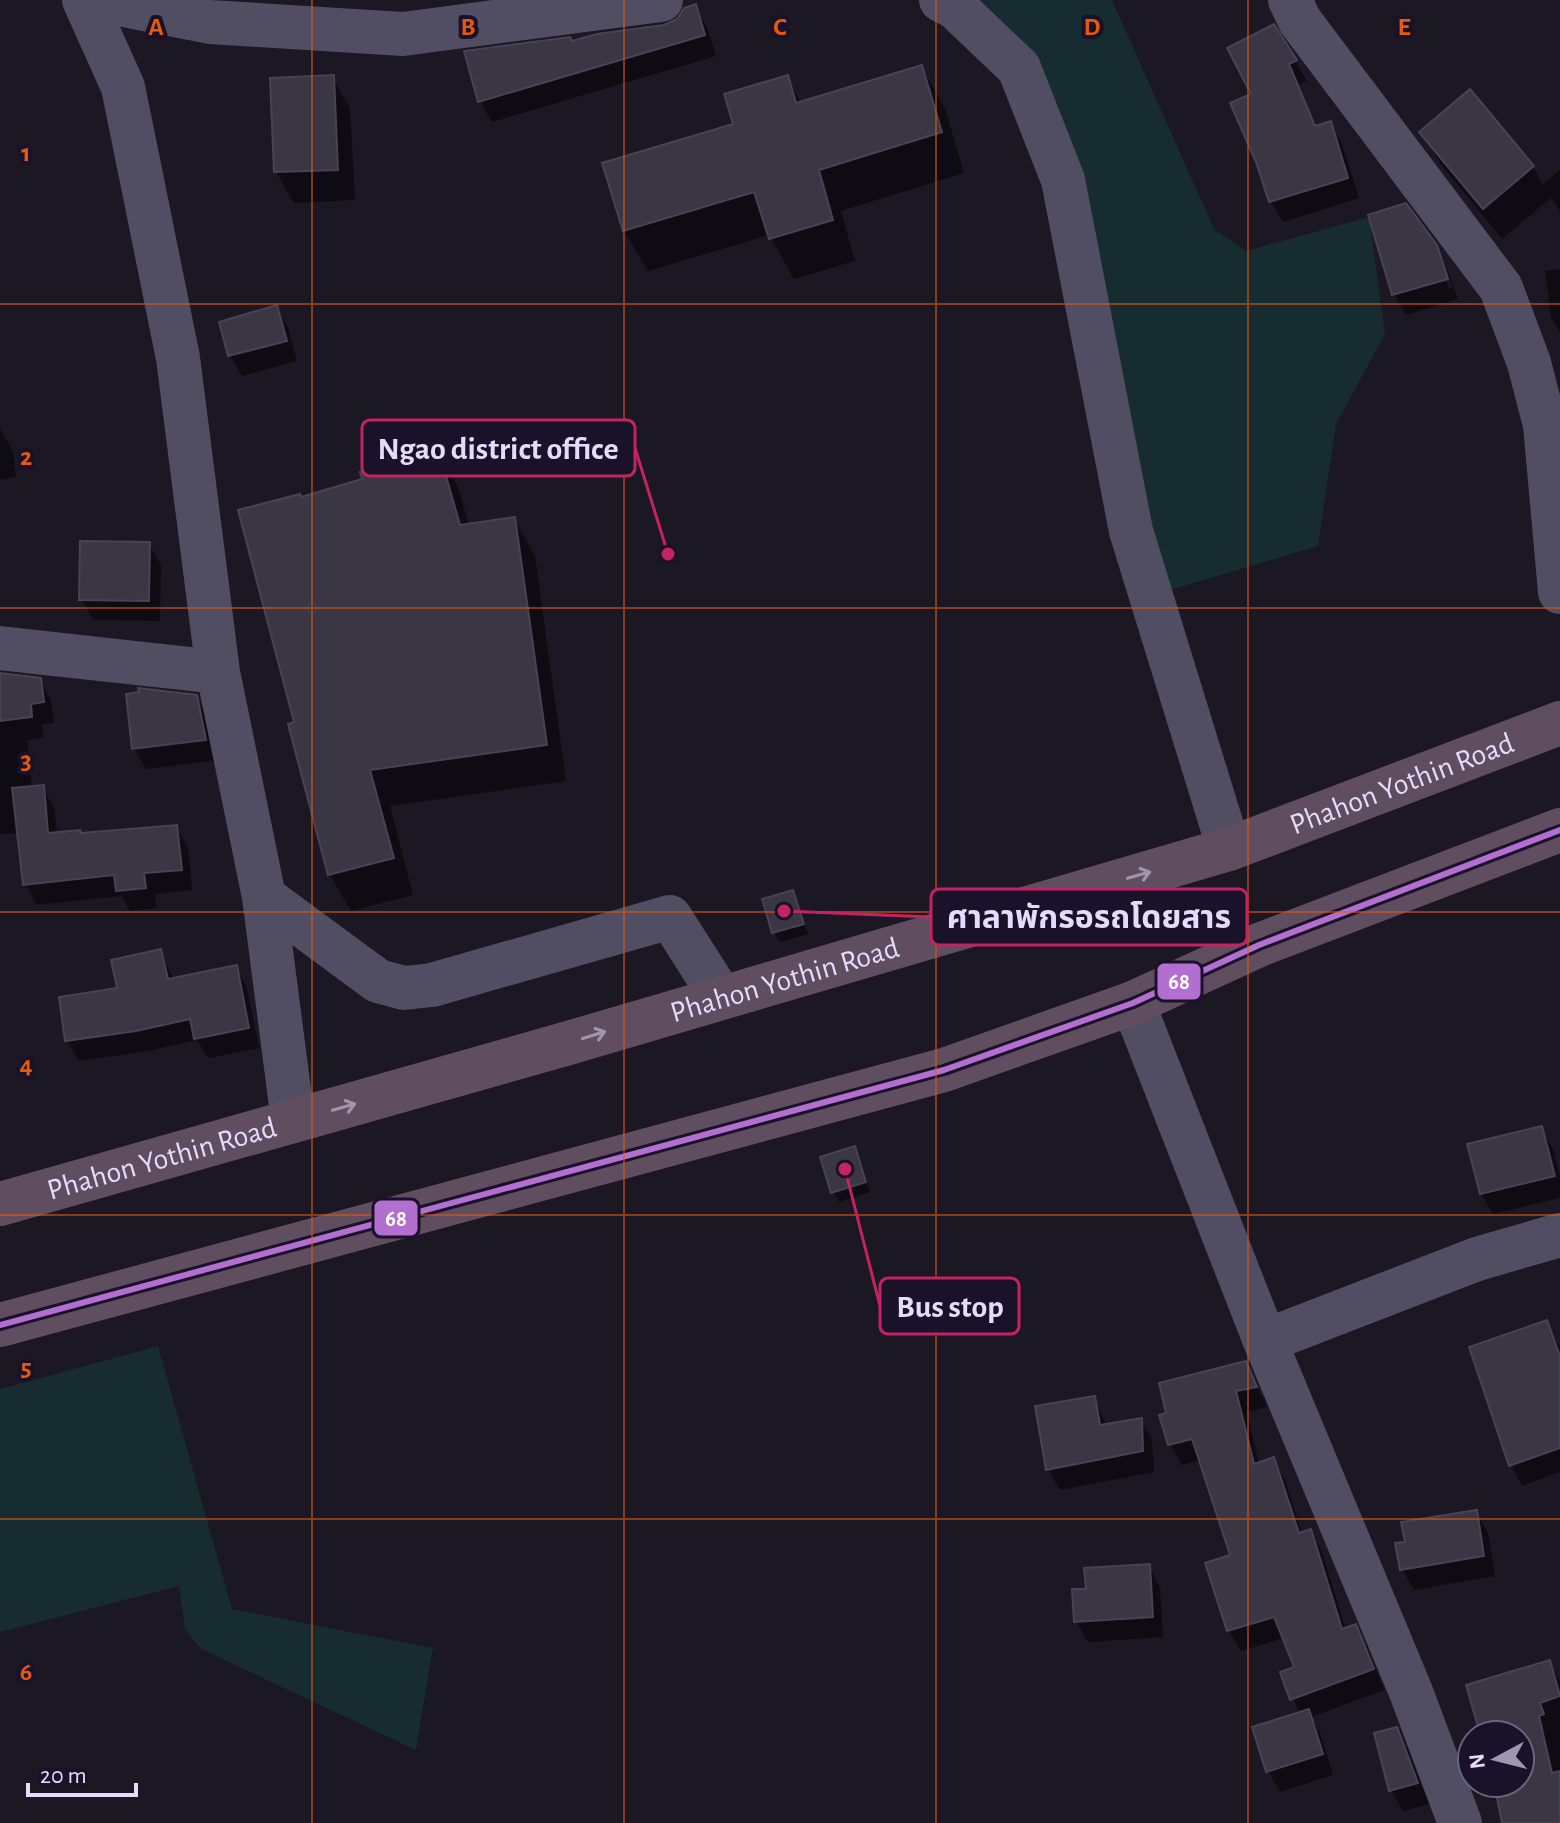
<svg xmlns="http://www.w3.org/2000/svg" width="1560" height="1823" viewBox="0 0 1560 1823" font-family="'Alegreya Sans','Noto Sans Thai',sans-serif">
  <rect width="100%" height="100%" fill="#1b1723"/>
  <path fill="#172c30" d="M970 0H1112L1214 229 1246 251 1369 217 1385 334 1336 424 1318 546 1163 592 1080 174Z
    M158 1346 232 1609 433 1648 416 1750 201 1649 185 1629 179 1586 0 1632V1389Z"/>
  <path fill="#0007" d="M695 7 707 27 716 56 492 122 480 101 572 43 665 27 678 21Z
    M1273 26 1307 81 1299 85 1317 128 1330 123 1342 144 1359 198 1283 222 1271 201 1258 161 1253 95Z
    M921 67 945 108 964 173 841 211 855 261 794 279 769 235 648 271 624 231 605 164 736 125 787 78 801 103Z
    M332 77 350 108 355 200 294 203 276 172Z
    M1470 92 1533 167 1543 184 1560 170V211L1551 198 1502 239 1440 163 1422 132Z
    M1436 247 1449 289 1452 288 1444 261 1458 299 1406 315 1394 294Z
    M1560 269V332L1551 317 1545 271Z
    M276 308 288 328 297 361 242 376 230 356 221 323Z
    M0 429 13 451 16 477 0 480Z
    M437 451 458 487 469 525 514 519 535 556 566 781 390 806 413 895 351 911 330 875 290 725 296 724 300 499 365 480Z
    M149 544 161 565 160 621 93 620 81 599Z
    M0 675 39 679 51 700 54 723 42 724 43 738 27 740 32 788 42 787 54 808 57 834 81 835 176 827 188 847 192 890 155 894 156 908 130 911 121 896 37 905 25 884 19 833 0 834Z
    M196 697 208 718 217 760 146 769 134 748Z
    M792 892 808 934 780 942 774 932Z
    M160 952 174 980 236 968 247 988 259 1048 208 1058 197 1040 148 1051 79 1061 67 1040Z
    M1541 1128 1553 1149 1560 1177V1198L1493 1214 1481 1194Z
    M855 1149 860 1158 870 1192 839 1202 833 1192Z
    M1546 1322 1560 1348V1472L1522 1486 1511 1465Z
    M1245 1363 1267 1407 1247 1412 1259 1464 1273 1460 1285 1480 1302 1534 1311 1531 1322 1552 1346 1630 1355 1627 1367 1647 1384 1690 1311 1717 1320 1732 1333 1775 1280 1792 1268 1771 1255 1728 1300 1714 1282 1673 1297 1668 1284 1638 1241 1651 1229 1631 1208 1564 1232 1556 1201 1460 1182 1465 1170 1444Z
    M1094 1398 1107 1426 1141 1420 1152 1440 1154 1472 1060 1490 1048 1469Z
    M1476 1512 1488 1533 1495 1576 1414 1590 1402 1569 1407 1543Z
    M1149 1566 1160 1587 1163 1637 1088 1642 1076 1621Z
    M1549 1662 1560 1681V1823H1504L1496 1783H1520V1735L1482 1733Z
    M1396 1729 1408 1750 1429 1804 1403 1811 1391 1790Z"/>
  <path fill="#3b3644" stroke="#494256" stroke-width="2" d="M696 4 705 35 478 102 464 51 570 37 572 41 597 34 664 25 677 19 684 8Z
    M1274 24 1297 60 1289 64 1315 126 1331 121 1348 178 1269 202 1256 162 1230 103 1251 94 1227 48Z
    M922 65 942 132 819 170 833 220 769 239 754 192 623 231 602 163 733 124 724 94 788 75 796 103Z
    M334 75 338 170 274 172 270 78Z
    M1470 89 1534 166 1483 209 1419 132Z
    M1406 203 1437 245 1448 279 1392 295 1368 215Z
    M277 305 287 341 228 356 219 322Z
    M438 448 460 525 515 517 547 745 370 770 394 858 328 875 288 724 294 722 238 510 300 494 301 497 362 479 360 472Z
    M80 541 150 542 149 601 79 600Z
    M0 673 41 678 44 702 31 704 32 717 0 721Z
    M138 688 197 695 206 740 132 749 126 694 139 692Z
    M44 785 48 833 80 830 81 833 177 825 182 870 144 873 146 888 116 891 114 875 23 885 12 788Z
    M793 890 804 924 772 933 762 899Z
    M161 949 168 979 237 965 249 1028 194 1039 190 1019 136 1031 65 1041 59 997 117 988 111 960Z
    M1542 1126 1555 1176 1480 1194 1467 1144Z
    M855 1146 866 1182 831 1193 820 1157Z
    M1547 1320 1560 1356V1448L1509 1466 1469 1347Z
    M1246 1361 1257 1387 1236 1391 1254 1464 1274 1457 1299 1533 1311 1529 1342 1629 1356 1624 1374 1669 1290 1700 1280 1672 1294 1667 1274 1617 1227 1631 1205 1563 1230 1555 1192 1439 1168 1445 1159 1415 1166 1413 1159 1383Z
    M1095 1396 1100 1425 1142 1418 1143 1451 1046 1470 1035 1406Z
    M1477 1510 1484 1556 1400 1570 1395 1543 1405 1542 1401 1522Z
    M1150 1564 1153 1617 1074 1622 1072 1589H1086L1084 1568Z
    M1550 1660 1560 1696 1540 1703 1544 1714 1539 1716 1552 1773 1560 1771V1823H1502L1494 1783H1520V1735L1480 1734 1466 1685Z
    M1309 1709 1323 1754 1266 1772 1252 1727Z
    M1397 1727 1418 1783 1389 1791 1374 1733Z"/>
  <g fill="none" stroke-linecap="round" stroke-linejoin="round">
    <path stroke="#514d63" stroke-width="44" d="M84 0 123 87 178 358 218 672 264 897 293 1121
      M98 0 210 22 403 34 661 0
      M941 0 955 7 1019 68 1063 180 1131 531 1229 849
      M1290 0 1300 21 1501 288 1529 363 1545 425 1560 592
      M0 648 218 672
      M264 897 378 981 404 988 432 985 670 917 721 997
      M1133 1003 1265 1341 1411 1692 1460 1823
      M1265 1341 1477 1259 1560 1235"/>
    <g stroke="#604d60" stroke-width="44">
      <path id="s1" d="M0 1204 565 1044 1229 849 1560 723"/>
      <path d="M0 1325 944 1070 1133 1003 1259 945 1560 830"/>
    </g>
    <defs>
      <path id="bus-1" d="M0 1325 944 1070 1133 1003 1259 945 1560 830"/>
    </defs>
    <use href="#bus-1" stroke="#191228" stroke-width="12"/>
    <use href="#bus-1" stroke="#b36fd0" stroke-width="6"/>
  </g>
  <defs><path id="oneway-shaft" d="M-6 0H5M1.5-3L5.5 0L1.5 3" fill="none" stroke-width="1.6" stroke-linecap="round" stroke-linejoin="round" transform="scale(2)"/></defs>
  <g stroke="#a294ae">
    <use href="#oneway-shaft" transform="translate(1139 875) rotate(-16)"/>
    <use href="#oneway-shaft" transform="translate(594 1035) rotate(-17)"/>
    <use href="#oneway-shaft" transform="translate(344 1107) rotate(-16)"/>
  </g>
  <path fill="none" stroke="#e8590c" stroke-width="2" stroke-opacity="0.55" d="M312 0V1823M624 0V1823M936 0V1823M1248 0V1823M0 304H1560M0 608H1560M0 912H1560M0 1215H1560M0 1519H1560"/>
  <g text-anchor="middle" stroke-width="8" stroke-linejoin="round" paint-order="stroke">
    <g font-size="30" fill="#e4dcfd" stroke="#191228">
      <text dy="10" stroke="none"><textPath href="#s1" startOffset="1464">Phahon Yothin Road</textPath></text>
      <text dy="10" stroke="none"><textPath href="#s1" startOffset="816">Phahon Yothin Road</textPath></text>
      <text dy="10" stroke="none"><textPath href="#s1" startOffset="168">Phahon Yothin Road</textPath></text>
    </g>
  </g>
  <g font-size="26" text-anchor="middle" font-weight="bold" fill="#e8590c" stroke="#191228" stroke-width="8" stroke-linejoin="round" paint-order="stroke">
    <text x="156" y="35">A</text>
    <text x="468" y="35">B</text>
    <text x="780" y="35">C</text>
    <text x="1092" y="35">D</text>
    <text x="1404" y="35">E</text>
    <text x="26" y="161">1</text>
    <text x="26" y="465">2</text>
    <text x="26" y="769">3</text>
    <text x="26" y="1073">4</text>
    <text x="26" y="1376">5</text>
    <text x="26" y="1680">6</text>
  </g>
  <path fill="none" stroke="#c42263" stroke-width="3" d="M668 554L635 448M784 911L931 917M845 1169L880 1306"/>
  <g fill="#c42263" stroke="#191228" stroke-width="3">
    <circle cx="668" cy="554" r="8"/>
    <circle cx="784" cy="911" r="8"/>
    <circle cx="845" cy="1169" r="8"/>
  </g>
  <g fill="#191228" stroke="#c42263" stroke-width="3">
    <rect x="362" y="420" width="273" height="56" rx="8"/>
    <rect x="931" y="889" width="316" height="56" rx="8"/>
    <rect x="880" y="1278" width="139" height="56" rx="8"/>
  </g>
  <g font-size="32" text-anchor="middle" font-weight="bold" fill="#e4dcfd">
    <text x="498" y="459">Ngao district office</text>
    <text x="1089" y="928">ศาลาพักรอรถโดยสาร</text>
    <text x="950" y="1317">Bus stop</text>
  </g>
  <g stroke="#191228" stroke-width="3">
    <rect x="1156" y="962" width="46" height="39" rx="8" fill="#b36fd0"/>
    <rect x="373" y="1199" width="46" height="38" rx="8" fill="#b36fd0"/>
  </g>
  <g font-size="22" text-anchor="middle" font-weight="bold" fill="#fff">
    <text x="1179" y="989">68</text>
    <text x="396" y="1226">68</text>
  </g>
  <g transform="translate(1496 1759) rotate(263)"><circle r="38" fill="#191228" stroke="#6a637d" stroke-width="2"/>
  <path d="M0-6L14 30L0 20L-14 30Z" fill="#9e97b1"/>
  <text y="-12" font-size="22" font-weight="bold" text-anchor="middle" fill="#e4dcfd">N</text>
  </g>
  <path d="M28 1783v12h108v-12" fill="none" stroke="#e4dcfd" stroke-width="4"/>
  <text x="40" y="1783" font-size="24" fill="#e4dcfd" stroke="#191228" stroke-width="6" paint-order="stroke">20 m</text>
</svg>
